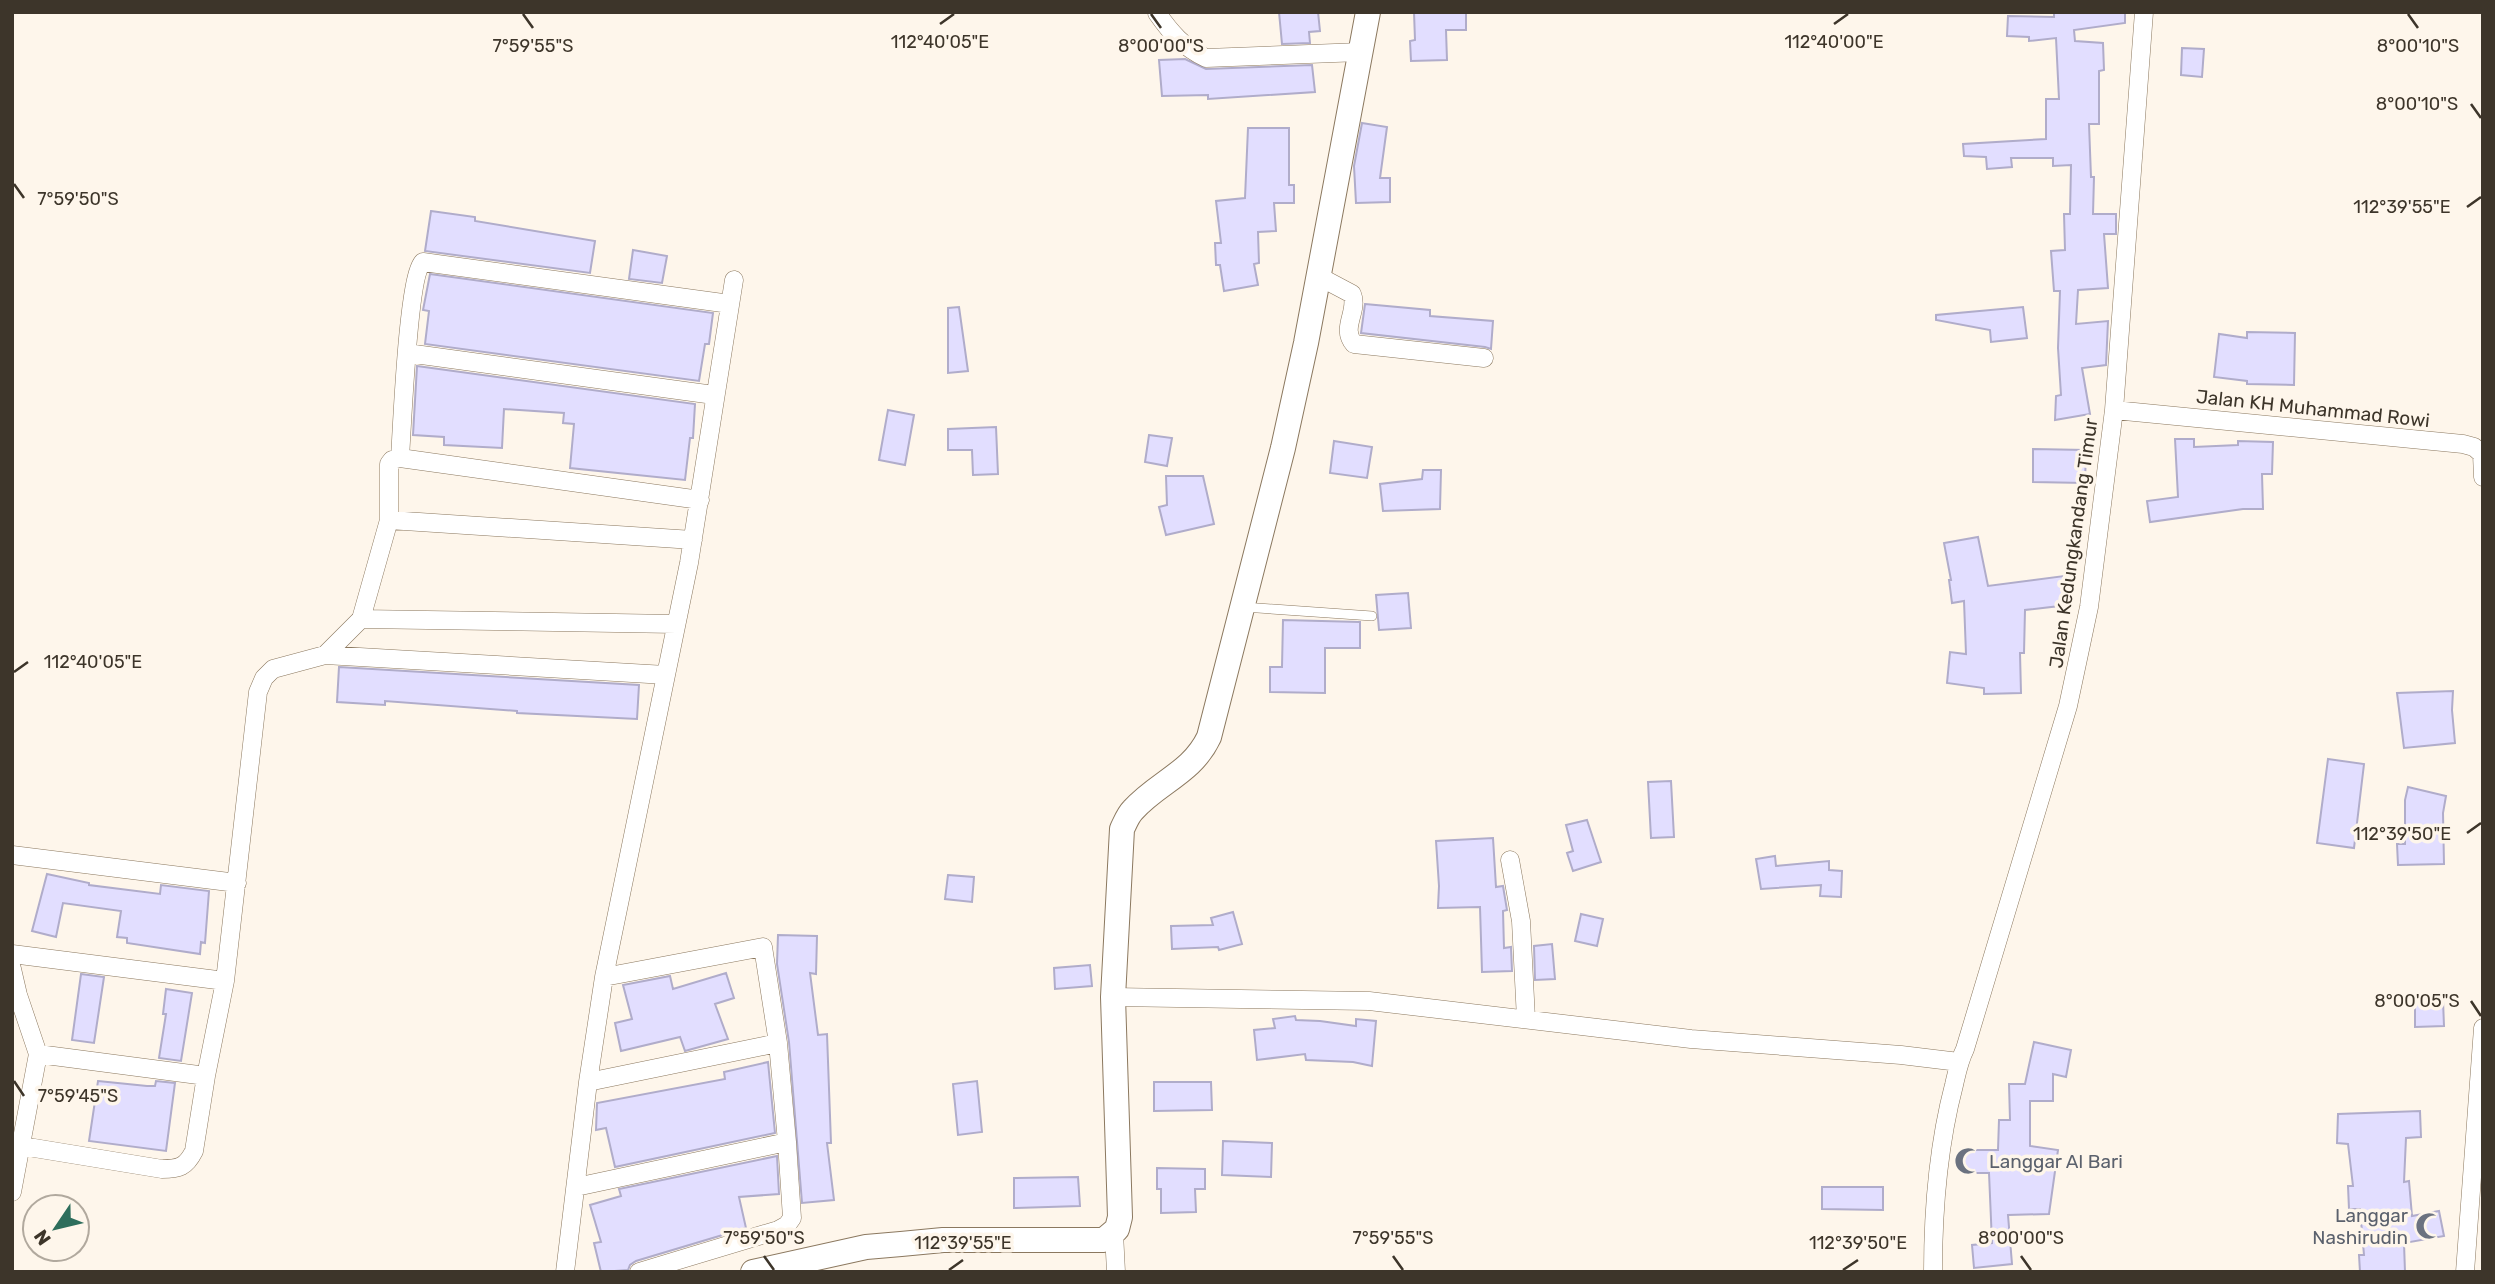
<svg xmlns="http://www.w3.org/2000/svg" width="2495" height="1284" viewBox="0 0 2495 1284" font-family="Rubik,sans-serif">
  <rect width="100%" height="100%" fill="#fef6eb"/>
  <path fill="#e2deff" stroke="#b0acca" stroke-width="2" d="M1279 12H1318L1320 31 1309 32 1310 43 1282 44Z
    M1414 12H1466V30H1446L1447 60 1411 61 1410 41 1415 40Z
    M2054 12H2125V23L2074 30 2075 41 2103 43 2104 70 2099 71V124H2089L2091 177H2094L2093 214H2116V234H2104L2108 288 2078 290 2076 324 2108 321 2106 365 2082 368 2090 414 2055 420 2056 396 2061 395 2058 348 2060 291H2054L2051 251 2065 250 2064 214H2070L2071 165 2053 166V158H2011L2012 167 1987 169 1986 157 1964 156 1963 144 2046 139V99H2059L2056 38 2029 41V37L2007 36 2008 16 2054 17Z
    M2182 48 2204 49 2202 77 2181 75Z
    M1185 59 1206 69 1312 65 1315 92 1208 99V95L1162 96 1159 60Z
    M1362 123 1387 127 1380 178H1390V202L1356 203 1354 166Z
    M1248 128H1289V185H1294V203H1274L1276 231 1258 232 1259 263 1254 264 1258 285 1224 291 1220 265H1216L1215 243H1221L1216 201 1245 198Z
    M431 211 475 217V221L595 241 590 273 425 251Z
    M633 250 667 256 662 283 629 279Z
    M430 274 713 313 709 344H705L699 381 425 344 429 311 423 310Z
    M1365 304 1430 310V316L1493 321 1491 349 1485 347 1361 333Z
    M959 307 968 371 948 373V308Z
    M2023 307 2027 338 1991 342 1990 330 1936 320V315Z
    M2247 332 2295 333 2294 385 2247 384V381L2214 377 2219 334 2247 338Z
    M417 366 695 404 693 438H690L685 480 570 468 574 424 563 423 564 413 504 409 502 448 444 445V437L413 435Z
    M888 410 914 415 905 465 879 460Z
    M996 427 998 474 973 475 972 450H948V429Z
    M1149 435 1172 438 1167 466 1145 462Z
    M2175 439H2194V447L2238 445V441L2273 442 2272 474H2262L2263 509H2243L2150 522 2147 501 2178 497Z
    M1334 441 1372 447 1367 478 1330 473Z
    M2033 449 2086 450 2085 483 2033 482Z
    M1423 470H1441L1440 509 1383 511 1380 484 1422 479Z
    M1166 476H1203L1214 524 1166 535 1159 507 1167 505Z
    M1978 537 1988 586 2064 576 2068 605 2025 610 2024 653H2020L2021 693 1984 694V688L1947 683 1950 652 1966 654 1964 601 1952 603 1949 580H1951L1944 543Z
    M1408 593 1411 628 1379 630 1376 595Z
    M1283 620 1360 622V648H1325V693L1270 692V667H1282Z
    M339 667 639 685 637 719 517 713V711L385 701V705L337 702Z
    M2453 691 2452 710 2455 743 2404 748 2397 693Z
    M2328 759 2364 764 2354 848 2317 843Z
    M1671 781 1674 837 1651 838 1648 782Z
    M2408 787 2446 796 2443 813 2444 864 2398 865 2397 844H2405V800Z
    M1587 820 1601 862 1573 871 1567 853 1573 851 1566 825Z
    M1493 838 1496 887 1503 886 1507 910 1503 911 1504 948 1511 947 1512 971 1482 972 1480 907 1438 908 1439 886 1436 841Z
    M1775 856 1776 866 1829 861V870L1842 871 1841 897 1820 896 1821 885 1761 889 1756 859Z
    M47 874 89 883V885L160 894 161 885 209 891 205 943 201 942 200 954 127 943V938L117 937 121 911 63 903 56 937 32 931Z
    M948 875 974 877 972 902 945 899Z
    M1233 912 1242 944 1219 950 1218 947 1172 949 1171 926 1213 925 1211 918Z
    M1581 914 1603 919 1597 946 1575 941Z
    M778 935 817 936 816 974 810 973 818 1035 827 1034 831 1143H827L834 1200 802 1203 789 1042 777 964Z
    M1552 944 1555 979 1535 980 1534 946Z
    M1090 965 1092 986 1055 989 1054 968Z
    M726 973 734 998 715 1004 728 1039 685 1051 680 1037 621 1051 615 1023 632 1019 623 985 670 976 673 989Z
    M81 974 104 977 94 1043 72 1040Z
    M166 989 192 993 181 1061 159 1058 166 1014H163Z
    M2443 1000 2444 1026 2415 1027V1002Z
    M1295 1016 1296 1020 1320 1021 1356 1026V1019L1376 1021 1372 1066 1353 1062 1306 1060 1305 1054 1257 1060 1254 1030 1275 1028 1273 1019Z
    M2034 1042 2071 1050 2066 1077 2053 1074V1101H2030V1146L2058 1150 2049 1214 2008 1215 2012 1264 1974 1268 1972 1245 1992 1243 1989 1173H1961V1150H1998L1999 1120H2010L2009 1084H2025Z
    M768 1062 775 1133 615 1167 606 1128 596 1130 597 1103 725 1079 724 1072Z
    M98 1081 147 1086H155L156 1081 175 1083 166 1151 89 1141Z
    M977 1081 982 1132 958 1135 953 1084Z
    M1154 1082H1211L1212 1110 1154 1111Z
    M2420 1111 2421 1137 2406 1138 2404 1182 2409 1181 2412 1216 2439 1211 2444 1236 2404 1243 2405 1272H2360L2359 1255H2364L2360 1209H2349L2348 1186H2353L2348 1144 2337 1143 2338 1114Z
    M1223 1141 1272 1143 1271 1177 1222 1175Z
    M777 1156 779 1194 739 1197 746 1228 636 1261 630 1265 628 1270 601 1272 594 1243 601 1242 590 1205 621 1196 619 1189Z
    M1157 1168 1205 1169V1189H1195L1196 1212 1161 1213V1189H1157Z
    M1078 1177 1080 1206 1014 1208V1178Z
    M1822 1187H1883V1210L1822 1209Z"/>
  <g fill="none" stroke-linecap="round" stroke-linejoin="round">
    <defs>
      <path id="lane" d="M1243 607 1372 616"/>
      <path id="street" d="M1157 13C1171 33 1183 47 1206 58L1361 52
        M1318 276 1352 294C1359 311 1340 328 1354 344L1484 358
        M407 353 714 395
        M2114 410 2463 444 2474 447 2482 454 2483 477
        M700 500 400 458C402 429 408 275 423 262L730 304
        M389 520 693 540
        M361 619 676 624
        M325 655 666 675
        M12 855 237 883
        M1510 860 1521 921 1526 1019
        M12 954 225 981
        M12 969 18 995 38 1054 12 1192
        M604 977 763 947 778 1043 787 1142
        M1113 997 1369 1001 1691 1039 1901 1055 1959 1062
        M38 1054 206 1076
        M588 1082 778 1043
        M22 1146 162 1169C179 1169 186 1167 194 1151L206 1076 225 981 258 692 264 678 273 669 325 655 361 619 389 520V464L392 460 400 458
        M576 1187 787 1142 792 1218 787 1225 778 1230 639 1272
        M1114 1233 1116 1272
        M565 1272 588 1082 604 977 689 563 734 280
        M1933 1272C1933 1208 1938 1146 1954 1085 1957 1072 1959 1061 1965 1049L2068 706 2089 607 2114 410 2144 12
        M2465 1272 2483 1028"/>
      <path id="secondary" d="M753 1272 866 1247 901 1244 943 1240H1104L1117 1229 1120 1217 1113 997 1122 829C1125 823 1128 815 1133 810 1158 782 1192 773 1209 737L1283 448 1306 343 1368 12"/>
    </defs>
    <use href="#lane" stroke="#8b785f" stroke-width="10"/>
    <use href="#street" stroke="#8b785f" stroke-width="19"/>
    <use href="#secondary" stroke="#8b785f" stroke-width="26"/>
    <use href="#lane" stroke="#fff" stroke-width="9"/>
    <use href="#street" stroke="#fff" stroke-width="18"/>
    <use href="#secondary" stroke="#fff" stroke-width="24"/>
  </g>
  <path fill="none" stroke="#3d352a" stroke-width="2.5" d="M523 14 533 28M1151 14 1161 28M2408 14 2418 28M940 24 954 14M1834 24 1848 14M2471 104 2481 118M14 184 24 198M2467 207 2481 197M14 672 28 662M2467 833 2481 823M2471 1001 2481 1016M14 1081 24 1096M764 1256 774 1270M1393 1256 1403 1270M2021 1256 2031 1270M949 1270 963 1260M1843 1270 1858 1260"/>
  <defs>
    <symbol id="mosque-bare" viewBox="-9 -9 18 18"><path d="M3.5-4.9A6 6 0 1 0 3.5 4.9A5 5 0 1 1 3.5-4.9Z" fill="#6b7280" stroke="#fef6eb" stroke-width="2.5" paint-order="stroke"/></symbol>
  </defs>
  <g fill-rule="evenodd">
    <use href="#mosque-bare" x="1949" y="1142" width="38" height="38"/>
    <use href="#mosque-bare" x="2410" y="1207" width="38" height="38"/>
  </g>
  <g text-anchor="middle" stroke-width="7" stroke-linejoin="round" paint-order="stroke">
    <g font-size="19" fill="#3d352a" stroke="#fef6eb">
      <text transform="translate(2313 408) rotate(6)" y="7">Jalan KH Muhammad Rowi</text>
      <text transform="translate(2073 543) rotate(-82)" y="7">Jalan Kedungkandang Timur</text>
    </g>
    <g font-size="19" fill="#5b616d" stroke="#fef6eb" text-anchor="start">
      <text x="1989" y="1168">Langgar Al Bari</text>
      <text x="2408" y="1222" text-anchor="end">Langgar<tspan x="2408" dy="22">Nashirudin</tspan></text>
    </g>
  </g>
  <g font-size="18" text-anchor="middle" fill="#3d352a" stroke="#fef6eb" stroke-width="7" stroke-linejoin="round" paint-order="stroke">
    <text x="940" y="48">112°40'05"E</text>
    <text x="1834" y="48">112°40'00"E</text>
    <text x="2418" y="52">8°00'10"S</text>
    <text x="533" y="52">7°59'55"S</text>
    <text x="1161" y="52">8°00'00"S</text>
    <text x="2417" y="110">8°00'10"S</text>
    <text x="78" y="205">7°59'50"S</text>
    <text x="2402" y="213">112°39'55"E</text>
    <text x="93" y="668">112°40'05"E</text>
    <text x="2402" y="840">112°39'50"E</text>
    <text x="2417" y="1007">8°00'05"S</text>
    <text x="78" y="1102">7°59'45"S</text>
    <text x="764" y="1244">7°59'50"S</text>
    <text x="1393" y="1244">7°59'55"S</text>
    <text x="2021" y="1244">8°00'00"S</text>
    <text x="963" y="1249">112°39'55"E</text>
    <text x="1858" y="1249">112°39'50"E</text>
  </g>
  <rect width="2495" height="1284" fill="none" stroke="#3d352a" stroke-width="28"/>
  <g transform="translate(56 1228) rotate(235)"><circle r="33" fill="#fef6eb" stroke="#b1a99e" stroke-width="2"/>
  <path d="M0-5L12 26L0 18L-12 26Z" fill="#2e6e5c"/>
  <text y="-10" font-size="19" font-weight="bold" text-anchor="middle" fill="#3d352a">N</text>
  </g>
</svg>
